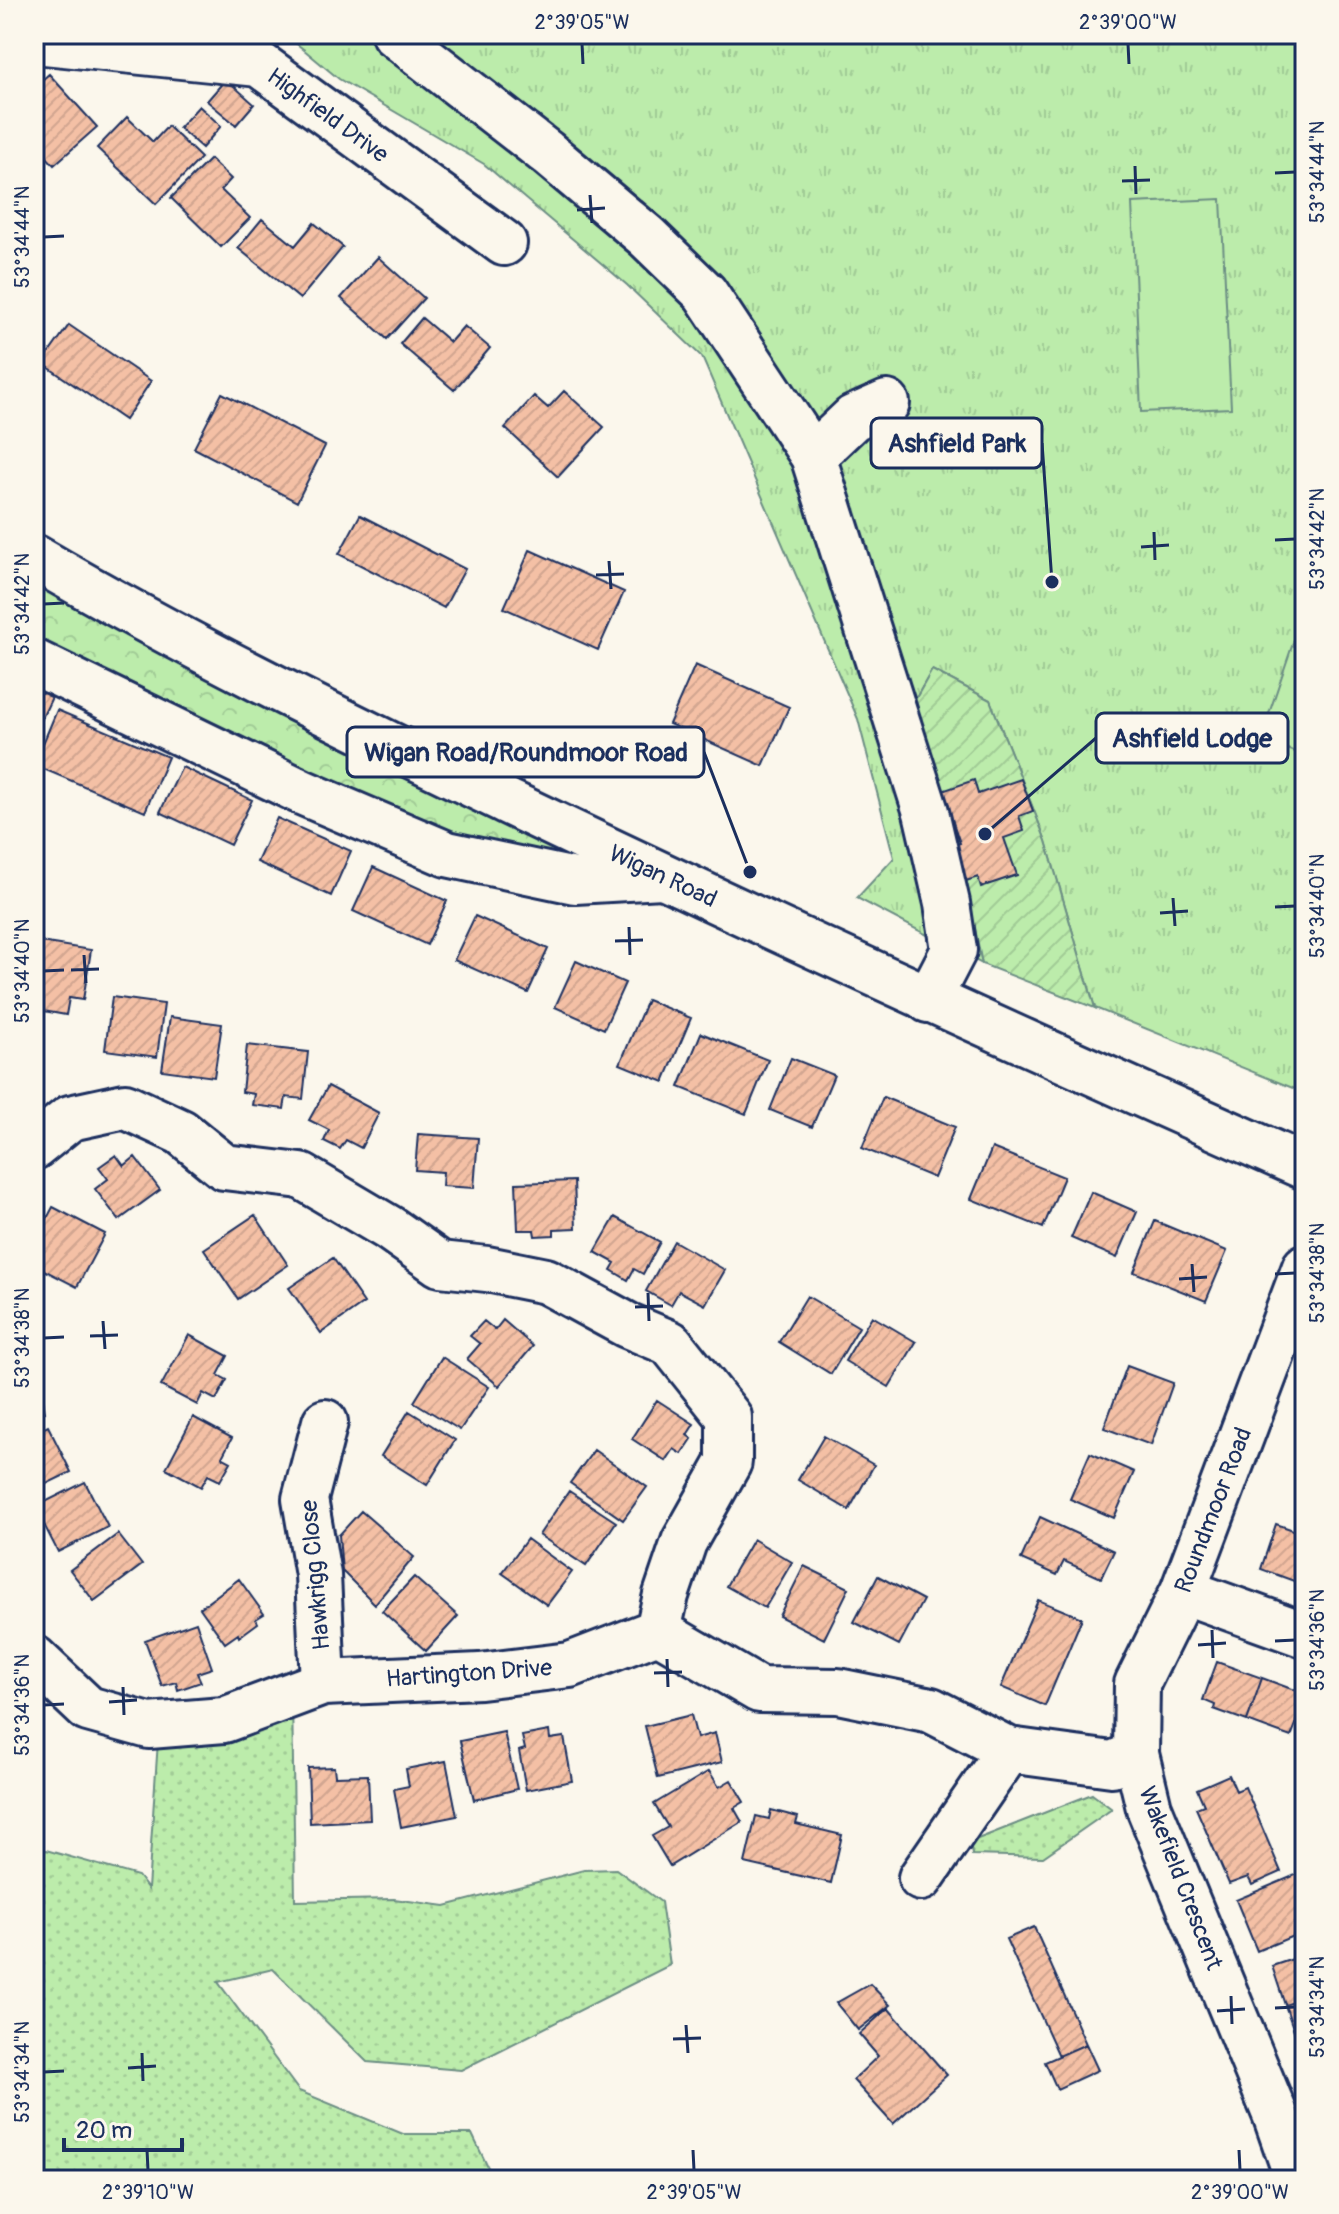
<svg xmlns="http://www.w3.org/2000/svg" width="1339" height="2214" viewBox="0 0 1339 2214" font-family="Pangolin,sans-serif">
  <defs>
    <pattern id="grass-dots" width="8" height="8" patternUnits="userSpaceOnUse" patternTransform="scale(2)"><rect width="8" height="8" fill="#bcecab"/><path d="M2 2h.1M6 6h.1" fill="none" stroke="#a1cb96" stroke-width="1.8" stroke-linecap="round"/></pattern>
    <pattern id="forest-crowns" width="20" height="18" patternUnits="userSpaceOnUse" patternTransform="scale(2)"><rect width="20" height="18" fill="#bcecab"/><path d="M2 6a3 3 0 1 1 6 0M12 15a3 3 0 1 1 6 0" fill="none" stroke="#a1cb96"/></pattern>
    <pattern id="park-tufts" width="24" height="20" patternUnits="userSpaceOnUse" patternTransform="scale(2)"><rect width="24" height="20" fill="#bcecab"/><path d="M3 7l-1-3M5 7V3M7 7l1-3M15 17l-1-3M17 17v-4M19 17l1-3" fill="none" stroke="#a1cb96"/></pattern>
    <pattern id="garden-furrows" width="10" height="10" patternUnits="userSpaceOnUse" patternTransform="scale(2)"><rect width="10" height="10" fill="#bcecab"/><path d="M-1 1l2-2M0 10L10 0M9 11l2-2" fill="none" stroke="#a1cb96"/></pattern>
    <pattern id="building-hatch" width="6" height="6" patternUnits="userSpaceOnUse" patternTransform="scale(2)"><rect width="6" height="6" fill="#f4c0a5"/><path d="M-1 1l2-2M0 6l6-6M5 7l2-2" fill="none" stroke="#d1a590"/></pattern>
  </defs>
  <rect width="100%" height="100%" fill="#fbf7ec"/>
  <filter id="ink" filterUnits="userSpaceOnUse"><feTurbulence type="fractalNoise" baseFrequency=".0125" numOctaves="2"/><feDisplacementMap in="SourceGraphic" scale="16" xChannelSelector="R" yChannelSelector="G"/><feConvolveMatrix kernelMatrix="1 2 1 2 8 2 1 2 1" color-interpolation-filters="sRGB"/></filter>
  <g filter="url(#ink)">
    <path fill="url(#grass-dots)" stroke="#6c8e84" stroke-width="2" d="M292 1694 295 1901 394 1899 445 1906 584 1870 616 1869 661 1902 670 1965 461 2070 367 2062 273 1969 218 1982 299 2091 403 2134H472L494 2180H34V1852L46 1850 138 1876 148 1889 159 1726Z
      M1092 1794 1112 1809 1043 1857 972 1855 970 1842Z"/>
    <path fill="url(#forest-crowns)" stroke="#6c8e84" stroke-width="2" d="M34 557 662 876 447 854 34 662Z"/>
    <path fill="url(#park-tufts)" stroke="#6c8e84" stroke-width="2" d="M285 34H1305V1093L1095 1008 1046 841 990 700 932 670 907 714 943 837 971 909 982 964 857 898 894 858 858 719 702 357 627 285 484 164 339 79Z"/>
    <path fill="url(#garden-furrows)" stroke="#6c8e84" stroke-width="2" d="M932 670 990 700 1046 841 1095 1008 982 964 971 909 943 837 907 714Z"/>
    <path fill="#bcecab" stroke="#6c8e84" stroke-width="2" d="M1221 199 1231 408 1141 412 1132 203Z
      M1305 608V755L1260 740Z"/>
    <path fill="url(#building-hatch)" stroke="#1b2f5e" stroke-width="2" d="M49 74 97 127 54 165 34 143V87Z
      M226 79 254 104 236 125 207 101Z
      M199 106 221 126 202 148 179 128Z
      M127 117 153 142 168 126 201 158 156 204 97 148Z
      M210 159 231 179 221 190 250 218 221 247 171 198Z
      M262 219 295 246 314 223 343 247 300 299 238 248Z
      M378 257 424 298 387 339 341 298Z
      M422 318 450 342 464 326 490 348 454 390 400 344Z
      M69 325 151 381 125 420 42 363Z
      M564 391 604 427 558 477 505 428 534 396 548 408Z
      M222 393 325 446 297 502 194 448Z
      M360 515 465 569 444 608 339 554Z
      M530 550 624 592 598 650 504 608Z
      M695 665 789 707 763 766 669 724Z
      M34 689 52 697 34 735Z
      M57 710 168 757 145 812 34 765Z
      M182 767 252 800 230 845 160 812Z
      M1021 779 1033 811 1019 816 1024 831 1004 838 1017 875 981 887 978 877 963 882 950 846 960 843 942 791 974 780 978 794Z
      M277 818 351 851 331 896 257 862Z
      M373 867 447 901 427 945 353 911Z
      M475 916 548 949 528 993 454 960Z
      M34 941 91 950 83 1000 69 998 66 1015 38 1010 40 996 34 995Z
      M576 961 625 983 604 1029 555 1007Z
      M112 997 164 1004 157 1057 105 1050Z
      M647 1000 691 1018 664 1082 620 1064Z
      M170 1017 222 1024 214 1077 162 1070Z
      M701 1033 768 1060 746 1114 679 1087Z
      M247 1045 308 1052 303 1099 286 1097 284 1109 252 1105 254 1094 242 1092Z
      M791 1058 834 1075 812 1127 770 1110Z
      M328 1086 379 1113 361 1148 346 1140 340 1149 324 1141 329 1130 309 1120Z
      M883 1097 955 1127 934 1178 862 1148Z
      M418 1134 478 1138 474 1188 442 1186 443 1172 415 1170Z
      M992 1148 1064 1177 1043 1228 971 1199Z
      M116 1155 124 1166 135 1157 160 1190 119 1220 95 1189 108 1179 99 1167Z
      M574 1181 576 1228 554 1229V1235L535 1236 534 1230H518L516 1183Z
      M1091 1192 1137 1212 1117 1258 1071 1238Z
      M53 1207 105 1234 77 1287 34 1265V1243Z
      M255 1215 288 1265 238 1299 204 1249Z
      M615 1217 660 1242 643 1274 634 1269 628 1280 611 1270 615 1263 595 1252Z
      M1155 1221 1227 1251 1206 1301 1134 1272Z
      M674 1241 725 1270 705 1305 679 1291 671 1305 646 1291Z
      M333 1258 364 1303 321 1333 289 1288Z
      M34 1281 43 1282 37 1344H34Z
      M807 1296 859 1327 831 1374 779 1342Z
      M872 1316 916 1342 889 1387 845 1361Z
      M503 1320 533 1346 499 1386 467 1359 480 1344 470 1336 484 1321 495 1330Z
      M189 1335 228 1356 218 1375 227 1380 216 1400 203 1393 197 1405 161 1386Z
      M34 1356H36L45 1412 34 1413Z
      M442 1357 489 1387 460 1430 414 1402Z
      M1127 1366 1173 1383 1151 1445 1104 1428Z
      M657 1400 694 1424 687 1435 692 1439 682 1454 674 1449 666 1461 632 1439Z
      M409 1411 455 1440 427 1485 381 1456Z
      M193 1417 232 1438 222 1457 231 1462 220 1481 208 1475 201 1487 166 1468Z
      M48 1426 71 1472 34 1490V1433Z
      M824 1436 874 1465 849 1510 798 1480Z
      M594 1450 647 1487 623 1520 570 1483Z
      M1090 1453 1134 1472 1114 1518 1070 1499Z
      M85 1482 108 1527 58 1552 35 1507Z
      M569 1491 616 1522 586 1566 539 1535Z
      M361 1511 414 1557 375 1604 342 1571 339 1535Z
      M1040 1517 1114 1551 1101 1578 1064 1561 1057 1575 1021 1559Z
      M1276 1524 1305 1534V1585L1261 1569Z
      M118 1534 142 1565 94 1601 70 1570Z
      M527 1539 572 1572 547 1605 502 1573Z
      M753 1539 792 1562 765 1608 726 1586Z
      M804 1566 849 1588 824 1639 779 1616Z
      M878 1576 923 1600 899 1645 854 1622Z
      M414 1577 458 1616 426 1651 382 1611Z
      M239 1579 264 1614 256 1619 258 1623 239 1637 238 1634 225 1643 200 1608Z
      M1038 1600 1082 1618 1045 1706 1001 1687Z
      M196 1622 212 1668 197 1673 201 1682 178 1690 176 1682 162 1686 145 1640Z
      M1217 1662 1262 1678 1247 1721 1214 1709 1215 1705 1203 1700Z
      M1262 1678 1305 1694V1701L1291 1737 1247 1721Z
      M691 1715 697 1738 715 1733 722 1762 658 1778 645 1726Z
      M549 1731 550 1739 564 1737 572 1781 526 1790 519 1751 525 1749 522 1736Z
      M504 1732 517 1789 474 1800 460 1741Z
      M446 1761 457 1816 401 1827 394 1789 409 1786 406 1769Z
      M334 1767 335 1776 368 1775 370 1820 310 1823 308 1768Z
      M709 1771 719 1787 731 1780 744 1802 734 1808 742 1822 670 1866 652 1836 668 1827 654 1804Z
      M1229 1775 1236 1791 1245 1787 1281 1872 1252 1885 1248 1877 1229 1884 1196 1808 1204 1805 1197 1789Z
      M771 1810 798 1817 796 1824 842 1835 831 1883 745 1863 756 1816 769 1819Z
      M1305 1871V1931L1257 1951 1236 1900Z
      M1034 1927 1086 2044 1059 2056 1006 1939Z
      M1305 1955V1998L1285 2005 1272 1966Z
      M870 1984 890 2005 858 2030 836 2003Z
      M1305 1998V2040L1298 2042 1285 2005Z
      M888 2008 947 2075 893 2124 853 2080 878 2056 859 2034Z
      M1086 2044 1098 2070 1057 2089 1045 2062Z"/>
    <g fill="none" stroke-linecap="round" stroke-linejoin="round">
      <defs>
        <path id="minor" d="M36 34 45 42 259 64 504 243
          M394 34 546 152 646 236 705 293 813 456 926 812 947 903 954 950 928 1000
          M813 456 853 418 887 403
          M34 662 304 793 447 854 575 881 662 876
          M34 1147 70 1118 125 1106 181 1132 224 1167 301 1176 389 1228 440 1264 487 1269 546 1281 627 1325 670 1343 729 1417V1462L684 1542 666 1595 658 1631
          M1183 1591 1305 1635
          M34 1658 88 1709 149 1726 224 1720 323 1683 480 1676 570 1665 658 1631 759 1690 838 1691 931 1710 1009 1750 1112 1764 1136 1754
          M323 1683 318 1575 305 1499 325 1422
          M921 1878 1009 1750
          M1298 2180 1275 2114 1149 1808 1136 1754 1137 1684 1183 1591 1305 1267"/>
        <path id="highway" d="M34 557C189 648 351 726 512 804 774 930 1039 1049 1305 1167"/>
      </defs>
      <use href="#minor" stroke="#1b2f5e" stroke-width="50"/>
      <use href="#highway" stroke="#1b2f5e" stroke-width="50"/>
      <use href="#minor" stroke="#fbf7ec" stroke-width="44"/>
      <use href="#highway" stroke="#fbf7ec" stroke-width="44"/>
    </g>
  </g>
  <path fill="none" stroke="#1b2f5e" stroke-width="3" d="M582 44 583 64M1128 44 1129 64M1135 166 1136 194M1275 173 1295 172M1122 181 1150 180M590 195 592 223M577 210 605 208M44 237 64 236M1154 532 1155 560M1275 540 1295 539M1141 547 1169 545M609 561 611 589M596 575 624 574M44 604 64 603M1173 898 1175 926M1275 907 1295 906M1160 913 1188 911M629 927 630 955M615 941 643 940M84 955 86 983M71 970 99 969M44 971 64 970M1192 1264 1194 1292M1275 1274 1295 1273M1179 1279 1207 1277M648 1293 649 1321M635 1307 663 1306M103 1321 105 1349M90 1336 118 1335M44 1338 64 1337M1212 1630 1213 1658M1275 1641 1295 1640M1198 1645 1226 1643M667 1659 668 1687M654 1673 682 1672M123 1687 124 1715M109 1702 137 1700M44 1705 64 1704M1231 1996 1232 2024M1275 2008 1295 2007M1217 2011 1245 2009M686 2025 688 2053M673 2039 701 2038M142 2053 143 2081M128 2068 156 2066M44 2072 64 2071M147 2150 148 2170M693 2150 694 2170M1239 2150 1240 2170"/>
  <g text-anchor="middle" stroke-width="6" stroke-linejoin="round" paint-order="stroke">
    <g font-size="24" fill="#1b2f5e" stroke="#fbf7ec">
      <text transform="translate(328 115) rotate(36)" y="8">Highfield Drive</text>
      <text transform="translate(663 876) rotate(25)" y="8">Wigan Road</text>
      <text transform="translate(1213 1510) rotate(-69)" y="8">Roundmoor Road</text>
      <text transform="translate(315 1575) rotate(-95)" y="8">Hawkrigg Close</text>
      <text transform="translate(469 1673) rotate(-4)" y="8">Hartington Drive</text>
      <text transform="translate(1181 1878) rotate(69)" y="8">Wakefield Crescent</text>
    </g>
  </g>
  <path fill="none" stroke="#1b2f5e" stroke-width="3" d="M1052 582L1042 443M985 834L1096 738M750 872L704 752"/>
  <g fill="#1b2f5e" stroke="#fbf7ec" stroke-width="3">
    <circle cx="1052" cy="582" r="8"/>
    <circle cx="985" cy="834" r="8"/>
    <circle cx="750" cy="872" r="8"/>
  </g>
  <g fill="#fbf7ec" stroke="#1b2f5e" stroke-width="3">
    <rect x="871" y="418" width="171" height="50" rx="8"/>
    <rect x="1096" y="713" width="192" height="50" rx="8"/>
    <rect x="347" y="727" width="357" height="50" rx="8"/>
  </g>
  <g font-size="26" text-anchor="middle" font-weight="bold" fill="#1b2f5e">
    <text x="957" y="452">Ashfield Park</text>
    <text x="1192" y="747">Ashfield Lodge</text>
    <text x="526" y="761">Wigan Road/Roundmoor Road</text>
  </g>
  <rect width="1339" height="2214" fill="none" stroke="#fbf7ec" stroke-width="88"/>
  <path d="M64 2138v12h118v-12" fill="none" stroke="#1b2f5e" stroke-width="4"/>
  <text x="76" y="2138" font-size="24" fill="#1b2f5e" stroke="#fbf7ec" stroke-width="6" paint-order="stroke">20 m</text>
  <rect x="44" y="44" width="1251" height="2126" fill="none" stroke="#1b2f5e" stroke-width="3"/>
  <g font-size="20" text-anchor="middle" fill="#1b2f5e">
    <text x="582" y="29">2°39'05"W</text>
    <text x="1128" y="29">2°39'00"W</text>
    <text transform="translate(1317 172) rotate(-90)" y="7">53°34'44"N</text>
    <text transform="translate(22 237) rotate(-90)" y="7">53°34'44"N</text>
    <text transform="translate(1317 539) rotate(-90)" y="7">53°34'42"N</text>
    <text transform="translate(22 604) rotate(-90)" y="7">53°34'42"N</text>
    <text transform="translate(1317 906) rotate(-90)" y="7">53°34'40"N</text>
    <text transform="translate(22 971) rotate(-90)" y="7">53°34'40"N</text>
    <text transform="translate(1317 1273) rotate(-90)" y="7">53°34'38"N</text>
    <text transform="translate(22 1338) rotate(-90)" y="7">53°34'38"N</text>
    <text transform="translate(1317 1640) rotate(-90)" y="7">53°34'36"N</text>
    <text transform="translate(22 1705) rotate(-90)" y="7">53°34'36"N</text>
    <text transform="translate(1317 2007) rotate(-90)" y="7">53°34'34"N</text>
    <text transform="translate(22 2072) rotate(-90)" y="7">53°34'34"N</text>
    <text x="148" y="2199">2°39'10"W</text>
    <text x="694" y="2199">2°39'05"W</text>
    <text x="1240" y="2199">2°39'00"W</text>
  </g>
</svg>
